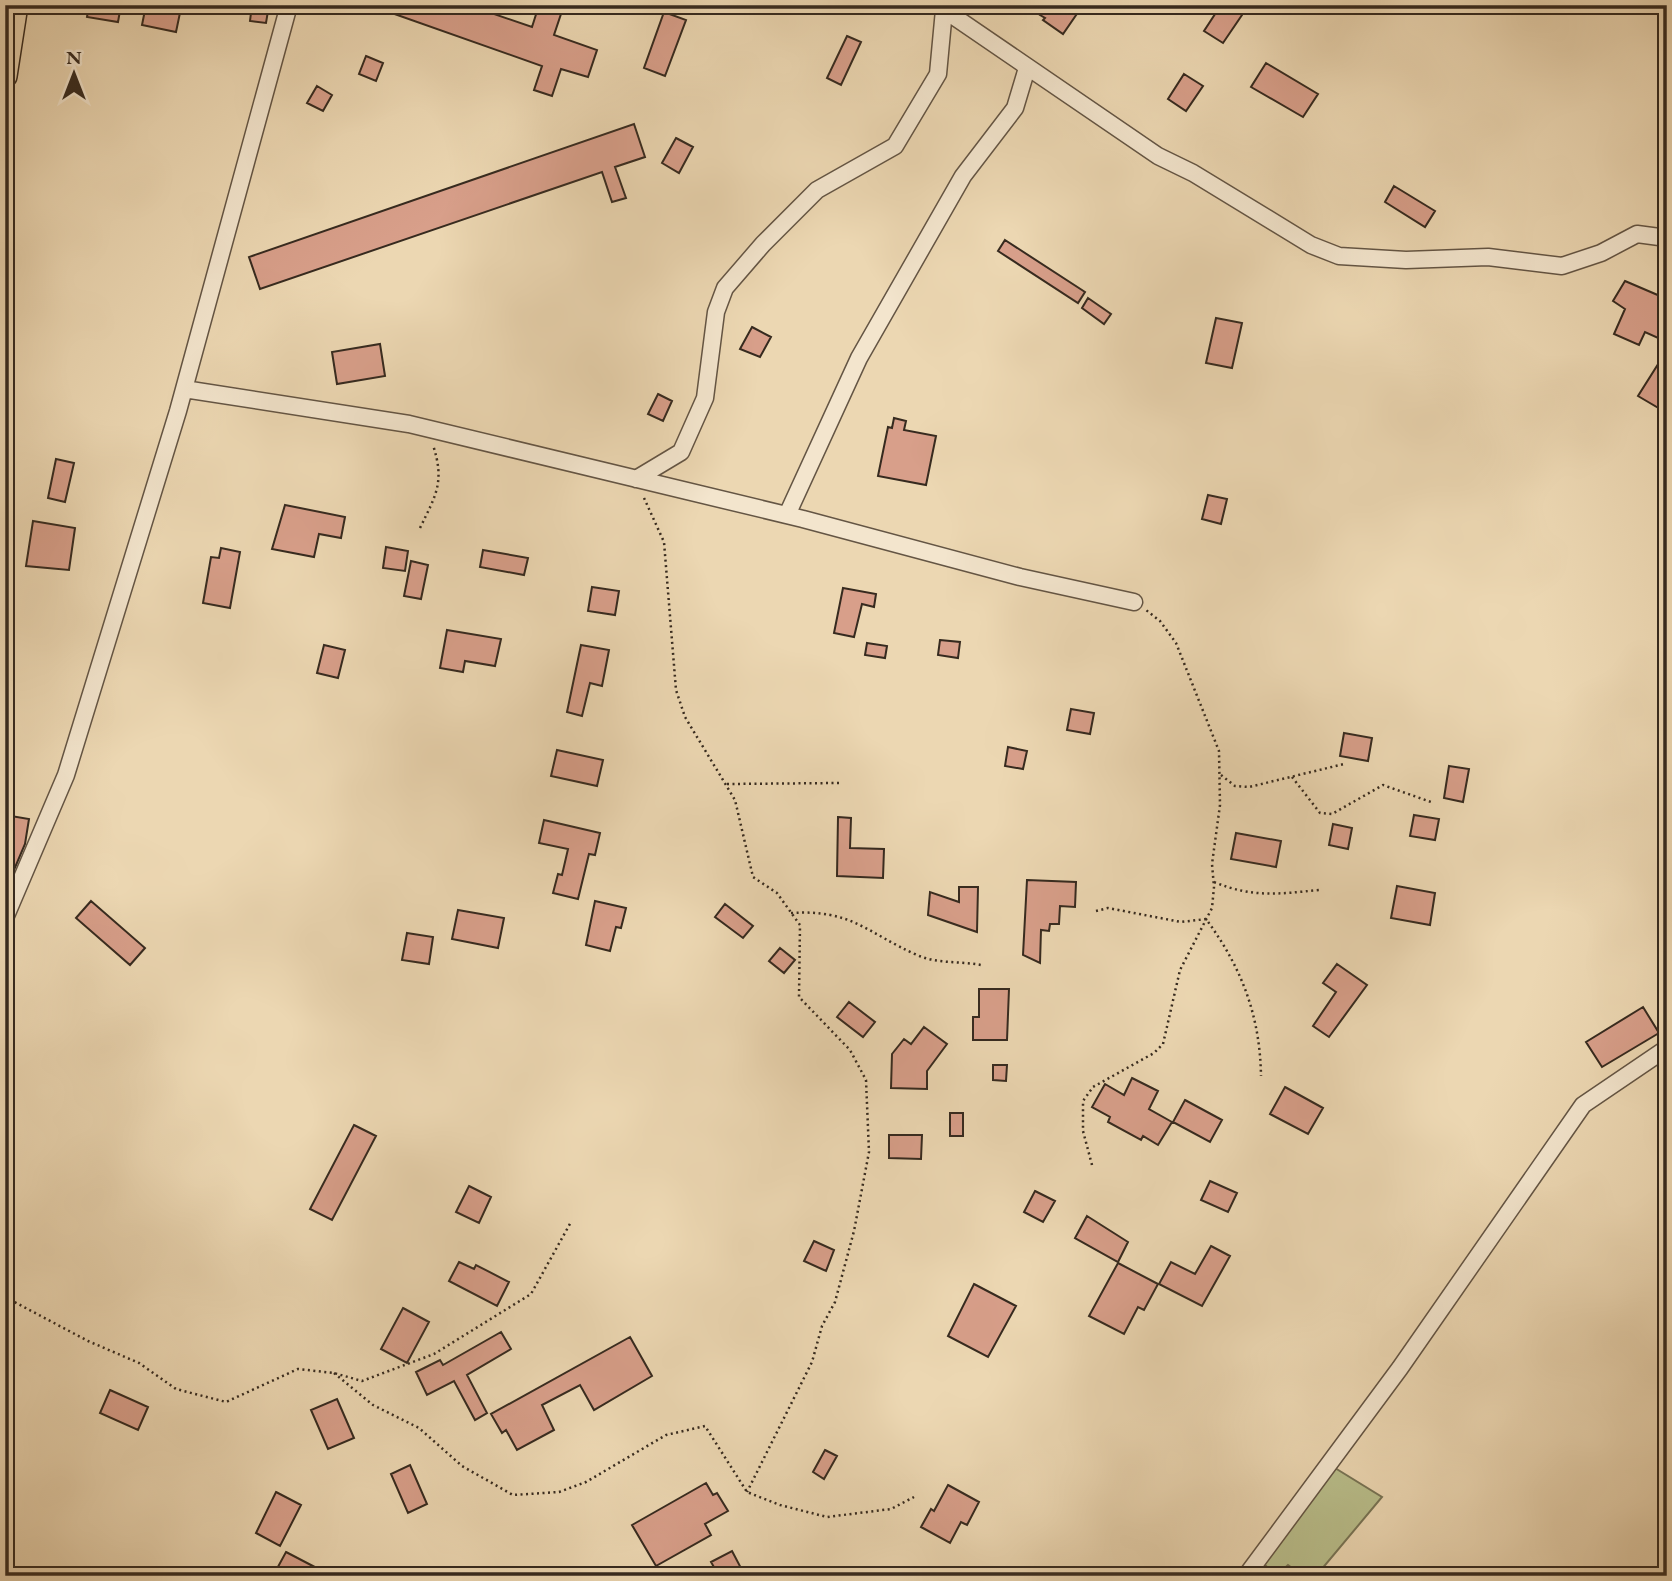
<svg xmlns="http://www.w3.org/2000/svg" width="1672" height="1581" viewBox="0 0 1672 1581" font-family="'EB Garamond',serif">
  <rect width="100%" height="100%" fill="#ecd7b2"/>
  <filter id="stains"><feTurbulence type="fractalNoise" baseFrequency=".00286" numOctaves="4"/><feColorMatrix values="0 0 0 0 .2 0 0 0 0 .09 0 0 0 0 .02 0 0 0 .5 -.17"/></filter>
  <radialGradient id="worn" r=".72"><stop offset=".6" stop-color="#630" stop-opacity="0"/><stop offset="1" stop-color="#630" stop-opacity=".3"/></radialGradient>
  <path fill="#b9be8b" stroke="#787455" stroke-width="2" d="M1335 1468 1382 1497 1316 1576H1303L1288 1565 1276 1576 1263 1563Z"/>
  <path fill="#d89f8a" stroke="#362a1f" stroke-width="2" d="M89 5H121L118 22 87 17Z
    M146 5 181 8 176 32 142 25Z
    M252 5H269L266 23 250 21Z
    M369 5H468L532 27 539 5H564L554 35 597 50 588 77 561 69 552 96 534 90 542 66Z
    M1047 5H1083L1063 34 1043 20 1045 18 1040 15Z
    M1221 5H1232L1244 12 1223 43 1204 31Z
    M664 12 686 20 665 76 644 68Z
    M847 36 861 42 841 85 827 78Z
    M366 56 383 63 376 81 359 74Z
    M1266 63 1318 94 1303 117 1251 87Z
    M1184 74 1203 86 1186 111 1168 99Z
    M317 86 332 95 323 111 307 103Z
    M634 124 645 157 615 167 626 198 612 202 602 172 260 289 249 257Z
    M676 138 693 147 679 173 662 163Z
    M1394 186 1435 211 1425 227 1385 202Z
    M1005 240 1085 292 1078 303 998 251Z
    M1625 281 1667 299V342L1645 332 1639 345 1614 334 1625 309 1613 301Z
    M1088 298 1111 314 1104 324 1082 308Z
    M1216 318 1242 323 1232 368 1206 363Z
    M752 327 771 337 760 357 740 349Z
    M380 344 385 376 337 384 332 352Z
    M1667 350V413L1638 396Z
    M658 394 672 401 663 421 648 414Z
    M894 418 906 421 904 430 936 436 926 485 878 476 888 427 892 428Z
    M56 459 74 463 65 502 48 498Z
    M1208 495 1227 499 1221 524 1202 519Z
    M285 505 345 517 341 538 319 534 314 557 272 549Z
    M33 521 75 528 69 570 26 566Z
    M386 547 408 551 405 571 383 568Z
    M221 548 240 552 230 608 203 603 211 557 219 558Z
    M483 550 528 558 524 575 480 567Z
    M411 561 428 565 421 599 404 596Z
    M592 587 619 591 615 615 588 611Z
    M843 588 876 594 874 607 862 604 854 637 834 633Z
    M447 630 501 639 495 666 465 661 463 672 440 668Z
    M940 640 960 642 958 658 938 655Z
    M867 643 887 646 885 658 865 655Z
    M324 645 345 650 338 678 317 673Z
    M581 645 609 650 602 686 590 683 582 716 567 712Z
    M1071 709 1094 713 1090 734 1067 730Z
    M1344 733 1372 738 1368 761 1340 756Z
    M1008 747 1027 751 1023 769 1005 766Z
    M557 750 603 760 597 786 551 776Z
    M1449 766 1469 769 1463 802 1444 798Z
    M5 815 29 819 25 844 5 891Z
    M1414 815 1439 819 1435 840 1410 836Z
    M838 817 851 818 850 848 884 849 883 878 837 876Z
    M544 820 600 833 595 855 589 854 578 899 553 893 558 874 562 875 568 849 539 843Z
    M1333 824 1352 828 1348 849 1329 845Z
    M1236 833 1281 841 1276 867 1231 859Z
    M1027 880 1076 882 1075 907 1060 906 1059 924H1050L1049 931 1041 930 1040 963 1023 955Z
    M1397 886 1435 893 1430 925 1391 918Z
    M959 887H978L977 932 928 915 930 892 959 902Z
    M91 901 145 948 130 965 76 918Z
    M595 901 626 908 621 928 616 927 610 951 586 945Z
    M725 904 753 926 743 938 715 917Z
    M458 910 504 918 498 948 452 939Z
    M407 933 433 937 429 964 402 960Z
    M780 948 795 960 784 973 769 961Z
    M1337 964 1367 985 1329 1037 1313 1026 1336 992 1323 983Z
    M979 989H1009L1007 1040H973V1017H979Z
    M849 1002 875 1022 863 1037 837 1017Z
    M1643 1007 1659 1033 1602 1067 1586 1042Z
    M924 1027 947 1044 927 1071V1089L891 1088 892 1054 904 1039 911 1044Z
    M993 1065H1007L1006 1081 993 1080Z
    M1132 1078 1158 1091 1149 1109 1172 1122 1158 1145 1143 1136 1141 1140 1108 1122 1110 1117 1092 1107 1105 1084 1124 1095Z
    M1285 1087 1323 1108 1308 1134 1270 1114Z
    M1185 1100 1222 1120 1210 1142 1173 1122Z
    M950 1113H963V1136H950Z
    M354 1125 376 1136 332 1220 310 1209Z
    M889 1135H922L921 1159 889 1158Z
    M1210 1181 1237 1193 1228 1212 1201 1200Z
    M469 1186 491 1197 479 1223 456 1212Z
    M1035 1191 1055 1201 1043 1222 1024 1212Z
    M1087 1216 1128 1242 1118 1262 1075 1238Z
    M814 1241 834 1250 826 1271 804 1261Z
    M1211 1246 1230 1256 1202 1306 1159 1284 1171 1262 1195 1274Z
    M459 1262 474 1269 476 1265 509 1282 497 1306 449 1281Z
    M1118 1263 1158 1284 1144 1310 1138 1307 1124 1334 1089 1316Z
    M974 1284 1016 1306 988 1357 948 1336Z
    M403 1308 429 1322 407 1363 381 1349Z
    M501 1332 511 1349 467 1375 487 1413 475 1420 454 1381 427 1395 416 1372 440 1360 443 1365Z
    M630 1337 652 1376 594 1410 580 1385 542 1405 554 1430 517 1450 506 1430 502 1433 491 1414Z
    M110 1390 148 1407 138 1430 100 1413Z
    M337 1399 354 1438 328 1449 311 1410Z
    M825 1450 837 1456 824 1479 813 1472Z
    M410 1465 427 1504 408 1513 391 1474Z
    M706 1483 713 1495 717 1493 728 1511 705 1524 711 1535 656 1566 632 1525Z
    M948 1485 979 1502 967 1525 961 1522 950 1543 921 1527 931 1509 934 1511Z
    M276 1492 301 1505 280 1546 256 1533Z
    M732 1551 742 1570 731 1576H719L711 1562Z
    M286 1552 332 1576H273Z"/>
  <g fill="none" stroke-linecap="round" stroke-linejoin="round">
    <defs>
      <path id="minor" d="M937 5 1158 156 1193 173 1311 245 1339 256 1406 260 1488 257 1562 266 1601 253 1637 234 1667 238
        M184 389 409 424 803 519 1020 577 1134 602
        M636 479 681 452 705 398 716 312 725 288 763 244 817 190 895 146 938 74 944 10
        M787 515 859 358 963 176 1015 108 1027 68
        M5 918 66 775 178 411 289 5
        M1246 1576 1400 1368 1583 1105 1667 1048"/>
      <path id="highway" d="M5 76 16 5"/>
    </defs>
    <use href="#minor" stroke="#645544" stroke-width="19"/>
    <use href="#highway" stroke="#362a1f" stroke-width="26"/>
    <path stroke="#362a1f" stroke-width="2.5" stroke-dasharray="2 3.5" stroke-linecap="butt" d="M644 498 664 542 676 690 685 717 735 800 753 877 777 893 800 925 799 997 850 1050 866 1080 869 1152 854 1231 835 1302 822 1326 812 1362 747 1492
      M420 528C436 495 445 482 433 445
      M1221 775 1235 786 1249 787 1344 764
      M1292 777 1320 813 1332 814 1383 785 1431 802
      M727 784 839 783
      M1214 882C1253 898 1278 894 1319 890
      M1096 911 1108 908 1181 922 1206 919C1242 968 1260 1016 1261 1076
      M791 913C852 909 867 933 917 955 937 964 960 961 981 965
      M1092 1165 1083 1131V1101L1093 1087 1154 1053 1163 1044 1180 970 1212 908 1214 887 1212 864 1220 805 1219 751 1176 643 1160 621 1146 610
      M5 1297 88 1341 139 1363 176 1389 226 1402 298 1369 334 1373 362 1381 434 1354 531 1294 571 1222
      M334 1373 373 1405 419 1428 462 1466 513 1495 559 1492 586 1482 666 1435 705 1426 747 1492 780 1505 827 1517 891 1509 914 1497"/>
    <use href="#minor" stroke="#f3e5cd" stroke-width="16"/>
    <use href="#highway" stroke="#ecd7b2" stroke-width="23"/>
  </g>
  <rect width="1672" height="1581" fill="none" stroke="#ecd7b2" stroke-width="28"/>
  <rect x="7" y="7" width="1658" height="1567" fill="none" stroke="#362a1f" stroke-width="3.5"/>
  <rect x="14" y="14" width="1644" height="1553" fill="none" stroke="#362a1f" stroke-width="2"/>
  <g transform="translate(74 74)" stroke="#f3e5cd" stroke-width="5" paint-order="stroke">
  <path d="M0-5L12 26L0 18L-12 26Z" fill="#362a1f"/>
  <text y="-10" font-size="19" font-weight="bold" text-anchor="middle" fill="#362a1f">N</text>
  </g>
  <rect width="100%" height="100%" filter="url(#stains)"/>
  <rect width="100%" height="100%" fill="url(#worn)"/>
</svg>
